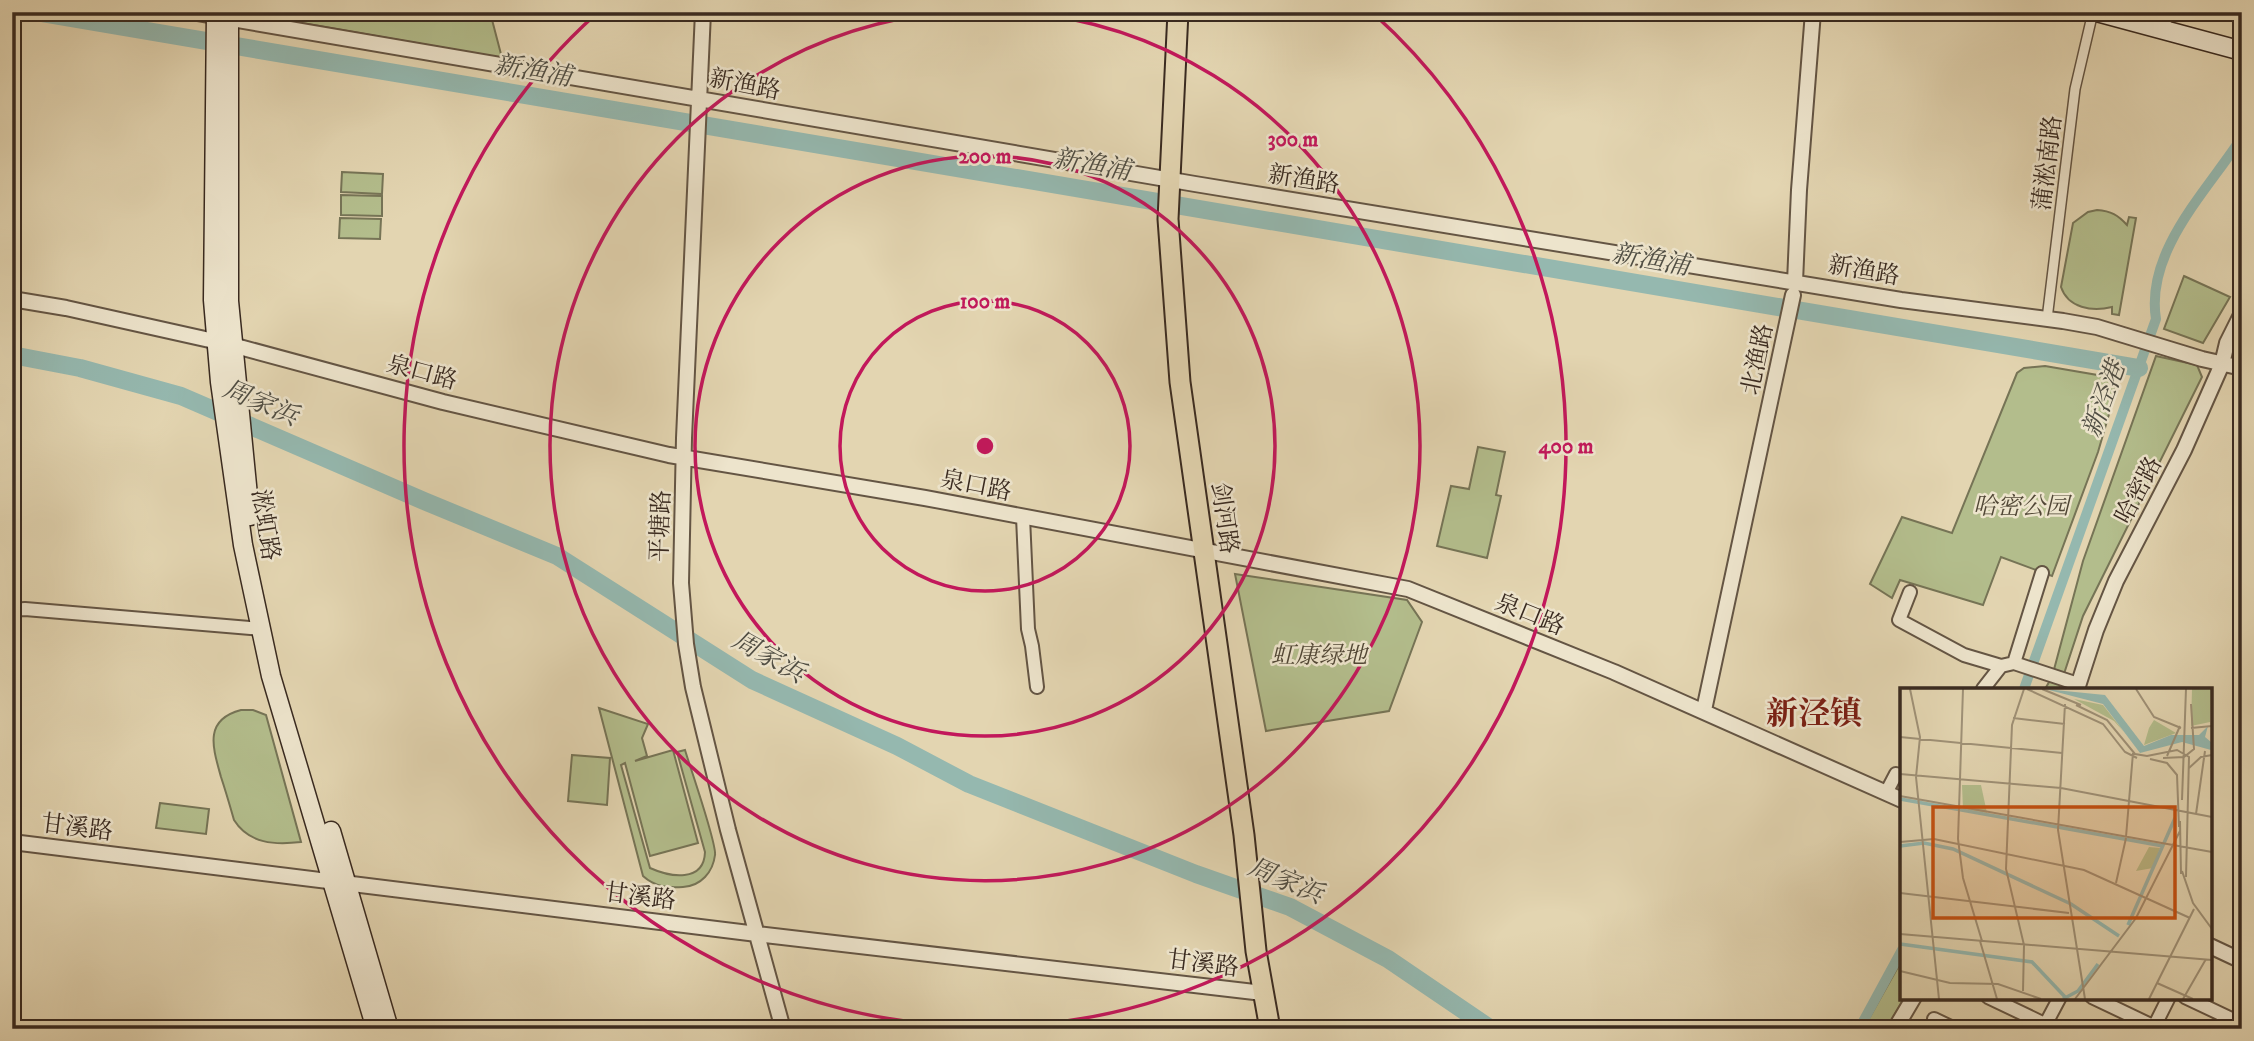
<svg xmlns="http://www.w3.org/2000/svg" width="2254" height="1041" viewBox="0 0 2254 1041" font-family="'IM FELL DW Pica','Noto Serif SC',serif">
  <rect width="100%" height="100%" fill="#e3d5b1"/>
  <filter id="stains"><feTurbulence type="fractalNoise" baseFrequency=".00286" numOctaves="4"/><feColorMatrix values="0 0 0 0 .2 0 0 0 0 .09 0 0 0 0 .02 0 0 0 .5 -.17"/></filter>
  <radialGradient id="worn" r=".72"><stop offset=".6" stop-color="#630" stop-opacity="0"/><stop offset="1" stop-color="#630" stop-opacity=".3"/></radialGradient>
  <path fill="#b3bd8c" stroke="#767456" stroke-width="2" d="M270 12H490L502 58 279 19Z
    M342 172 383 174 382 194 341 192Z
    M341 195 382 196V216L341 215Z
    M2097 210C2111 211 2118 215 2127 225L2129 217 2136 218 2119 315 2112 314V307C2092 312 2068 308 2061 287L2073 223 2088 212Z
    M340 218 381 219 380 239 339 238Z
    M2184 276 2230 297 2203 343 2164 329Z
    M2156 356 2197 365 2202 377 2083 616 2059 689H2045L2052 677 2083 561Z
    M2045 366 2109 377 2116 390 2098 452 2052 576 2001 557 1983 605 1900 580 1892 598 1870 584 1902 517 1952 533 2017 373 2024 368Z
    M1478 447 1505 452 1496 495 1501 496 1487 558 1437 546 1451 486 1469 489Z
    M1235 574 1407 600 1422 622 1389 711 1266 731Z
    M599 708 648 724 642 738 647 756 635 761 673 750 698 843 650 856 625 763 621 765 650 868C670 877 704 883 705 852L677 752 685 750C690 767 717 844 715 855 713 872 701 886 683 887 668 888 655 887 643 876Z
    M241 710H253L266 715 301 842C275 845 249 844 234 820 230 806 226 792 221 777 213 748 203 720 241 710Z
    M572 755 610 758 607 805 568 801Z
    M160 803 209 809 206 834 156 828Z
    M1902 960V997H1905L1886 1029H1863Z"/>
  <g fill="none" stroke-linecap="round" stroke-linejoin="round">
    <path stroke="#95b8af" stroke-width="10" d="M2024 689 2156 319C2145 251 2208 190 2242 137
      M1859 1029 1902 950"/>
    <path stroke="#95b8af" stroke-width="18" d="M35 12 2139 368
      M12 355 80 368 181 396 424 501 557 556 752 680 897 746 969 784 1196 874 1290 907 1388 959 1491 1029"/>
    <defs>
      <path id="pedestrian" d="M2047 319 2075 89 2093 12"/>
      <path id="minor" d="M2163 12 2166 32
        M1023 517 1028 629 1032 646 1037 687
        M1910 592 1899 620 1964 655 2001 666 2014 663 2078 684
        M12 610 25 609 261 629
        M2014 663 2042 573
        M1983 689 2001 666
        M1886 793 1896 774 1902 776
        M1988 997 2055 1029
        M2092 997 2159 1029
        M2185 997 2242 1024
        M1934 1019 1955 1029
        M2043 1029 2060 997
        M2153 1029 2169 997"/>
      <path id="tertiary" d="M191 12 1195 184 1901 300 2063 321 2097 327 2202 359 2242 368
        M703 12 684 438 681 583 686 644 693 687 728 830 783 1029
        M1795 282 1799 190 1813 12
        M12 299 66 308 232 345 443 402 669 455 925 498 1408 589 1614 672 1902 800
        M2077 689 2096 630 2116 581 2184 450 2222 364 2227 343 2242 313
        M1704 710 1793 295
        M12 842 757 934 1263 993
        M2210 946 2242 961
        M1895 1029 1914 997"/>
      <path id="secondary" d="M216 12 213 300 220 382 243 545 271 676 376 1029
        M229 12V301L250 516
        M2097 12 2242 51
        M331 831 389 1029"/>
      <path id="primary" d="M1178 12 1168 219 1180 382 1244 835 1256 951 1270 1029"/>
    </defs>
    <use href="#pedestrian" stroke="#645544" stroke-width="12"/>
    <use href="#minor" stroke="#645544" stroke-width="16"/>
    <use href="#tertiary" stroke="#645544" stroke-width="18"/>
    <use href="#secondary" stroke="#392a20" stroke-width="21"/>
    <use href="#primary" stroke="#392a20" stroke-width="23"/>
    <use href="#pedestrian" stroke="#ede4cc" stroke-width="9"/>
    <use href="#minor" stroke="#ede4cc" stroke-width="12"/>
    <use href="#tertiary" stroke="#ede4cc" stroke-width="14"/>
    <use href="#secondary" stroke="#ede4cc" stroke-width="18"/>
    <use href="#primary" stroke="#e3d5b1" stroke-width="19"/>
  </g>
  <g fill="none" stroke="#c2185b" stroke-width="3.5">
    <circle cx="985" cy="446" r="145"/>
    <circle cx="985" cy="446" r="290"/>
    <path d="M1019 12A435 435 0 1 1 951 12"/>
    <path d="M1374 14A581 581 0 1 1 596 14"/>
  </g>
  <g text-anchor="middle" stroke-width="5" stroke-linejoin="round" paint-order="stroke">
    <g font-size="24" fill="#392a20" stroke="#ede4cc">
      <text transform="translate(745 84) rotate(11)" y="8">新渔路</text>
      <text transform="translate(2047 163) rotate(-83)" y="8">蒲淞南路</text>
      <text transform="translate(1304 179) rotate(9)" y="8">新渔路</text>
      <text transform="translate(1864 270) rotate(10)" y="8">新渔路</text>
      <text transform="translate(1757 359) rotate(-78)" y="8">北渔路</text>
      <text transform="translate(422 372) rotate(15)" y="8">泉口路</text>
      <text transform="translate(976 485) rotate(11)" y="8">泉口路</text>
      <text transform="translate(2138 490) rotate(-62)" y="8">哈密路</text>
      <text transform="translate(1225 518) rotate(82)" y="8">剑河路</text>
      <text transform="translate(266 525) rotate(81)" y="8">淞虹路</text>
      <text transform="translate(660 526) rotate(-88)" y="8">平塘路</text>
      <text transform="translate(1530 614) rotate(22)" y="8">泉口路</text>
      <text transform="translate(77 827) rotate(7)" y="8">甘溪路</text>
      <text transform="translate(640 896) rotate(7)" y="8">甘溪路</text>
      <text transform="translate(1203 963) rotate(7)" y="8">甘溪路</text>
    </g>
    <g font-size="24" font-style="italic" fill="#514736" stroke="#ede4cc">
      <text x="2021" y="514">哈密公园</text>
      <text x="1319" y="663">虹康绿地</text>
    </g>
    <g font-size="26" font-style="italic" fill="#504e44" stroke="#ede4cc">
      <text transform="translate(533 70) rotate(10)" y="9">新渔浦</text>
      <text transform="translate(1092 164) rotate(10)" y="9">新渔浦</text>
      <text transform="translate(1651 259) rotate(10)" y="9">新渔浦</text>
      <text transform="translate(2103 399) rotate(-70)" y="9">新泾港</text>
      <text transform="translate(261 402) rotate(23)" y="9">周家浜</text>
      <text transform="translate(769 656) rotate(29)" y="9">周家浜</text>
      <text transform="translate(1286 880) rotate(23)" y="9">周家浜</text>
    </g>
    <g font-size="32" font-weight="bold" fill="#7a1f14" stroke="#ede4cc">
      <text x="1814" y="724">新泾镇</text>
    </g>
  </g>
  <g transform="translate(1900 688)">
    <rect width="312" height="312" fill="#e3d5b1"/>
    <path d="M292 1H311L310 34 291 38ZM174 11 203 17 224 44 214 33ZM254 32 276 45 244 57 249 40ZM62 97H81L87 125 63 121ZM249 159 260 160 253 180 236 183Z" fill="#b3bd8c"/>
    <path d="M145 1 205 7 244 58 271 47H299L308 38 305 49 311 54V62L282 54 240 65 203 16Z" fill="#95b8af"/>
    <path fill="none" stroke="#95b8af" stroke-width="3.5" d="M0 111 263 158M0 158 24 155 53 161 171 216 219 248M228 237 275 130M0 256 132 274 167 311M163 311 178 303 198 276"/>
    <path fill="none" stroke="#9f9177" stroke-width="2" d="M10 1 20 49 16 89 39 311M63 1 58 151 63 190 82 253M127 1 203 36 225 64 237 70M142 1 181 17M236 1 254 29 281 40M165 16 158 142 185 311M176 17 207 32 235 66 247 68 277 62 289 69 286 189M113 30 165 36M291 40 312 38M0 49 162 65M267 68 280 38M263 70 284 69 294 61 291 16M250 71 267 75 277 87 279 139M289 80 301 69 312 67M0 86 161 100 312 129M0 108 312 164M282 112 286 1M296 126 305 63M280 133 281 186M226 149 233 65M0 154 34 151 184 182 290 230M282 183 293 215 312 241M216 195 226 150M0 205 169 225M0 246 312 272M80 253 97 311M0 283 50 295 98 296 141 311M257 295 293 311M123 303 124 257 106 181 112 37 124 1M175 311 236 230 280 143M249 311 294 221M283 311 306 271"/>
    <path fill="#c55010" fill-opacity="0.15" stroke="#c55010" stroke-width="3.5" d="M33 119H275V230H33Z"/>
    <rect width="312" height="312" fill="none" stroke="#392a20" stroke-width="3.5"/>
  </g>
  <circle cx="985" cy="446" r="10" fill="#c2185b" stroke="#ede4cc" stroke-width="3.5"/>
  <g font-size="21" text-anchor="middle" font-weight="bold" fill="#c2185b" stroke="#ede4cc" stroke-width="5" stroke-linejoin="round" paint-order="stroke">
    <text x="1293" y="146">300 m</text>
    <text x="985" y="163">200 m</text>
    <text x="985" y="308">100 m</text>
    <text x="1566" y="453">400 m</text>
  </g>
  <rect width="2254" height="1041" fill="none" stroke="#e3d5b1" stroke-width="42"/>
  <rect x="14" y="14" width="2226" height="1013" fill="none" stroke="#392a20" stroke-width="3.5"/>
  <rect x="21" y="21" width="2212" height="999" fill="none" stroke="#392a20" stroke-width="2"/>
  <rect width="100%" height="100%" filter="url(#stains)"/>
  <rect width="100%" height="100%" fill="url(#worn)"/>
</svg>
